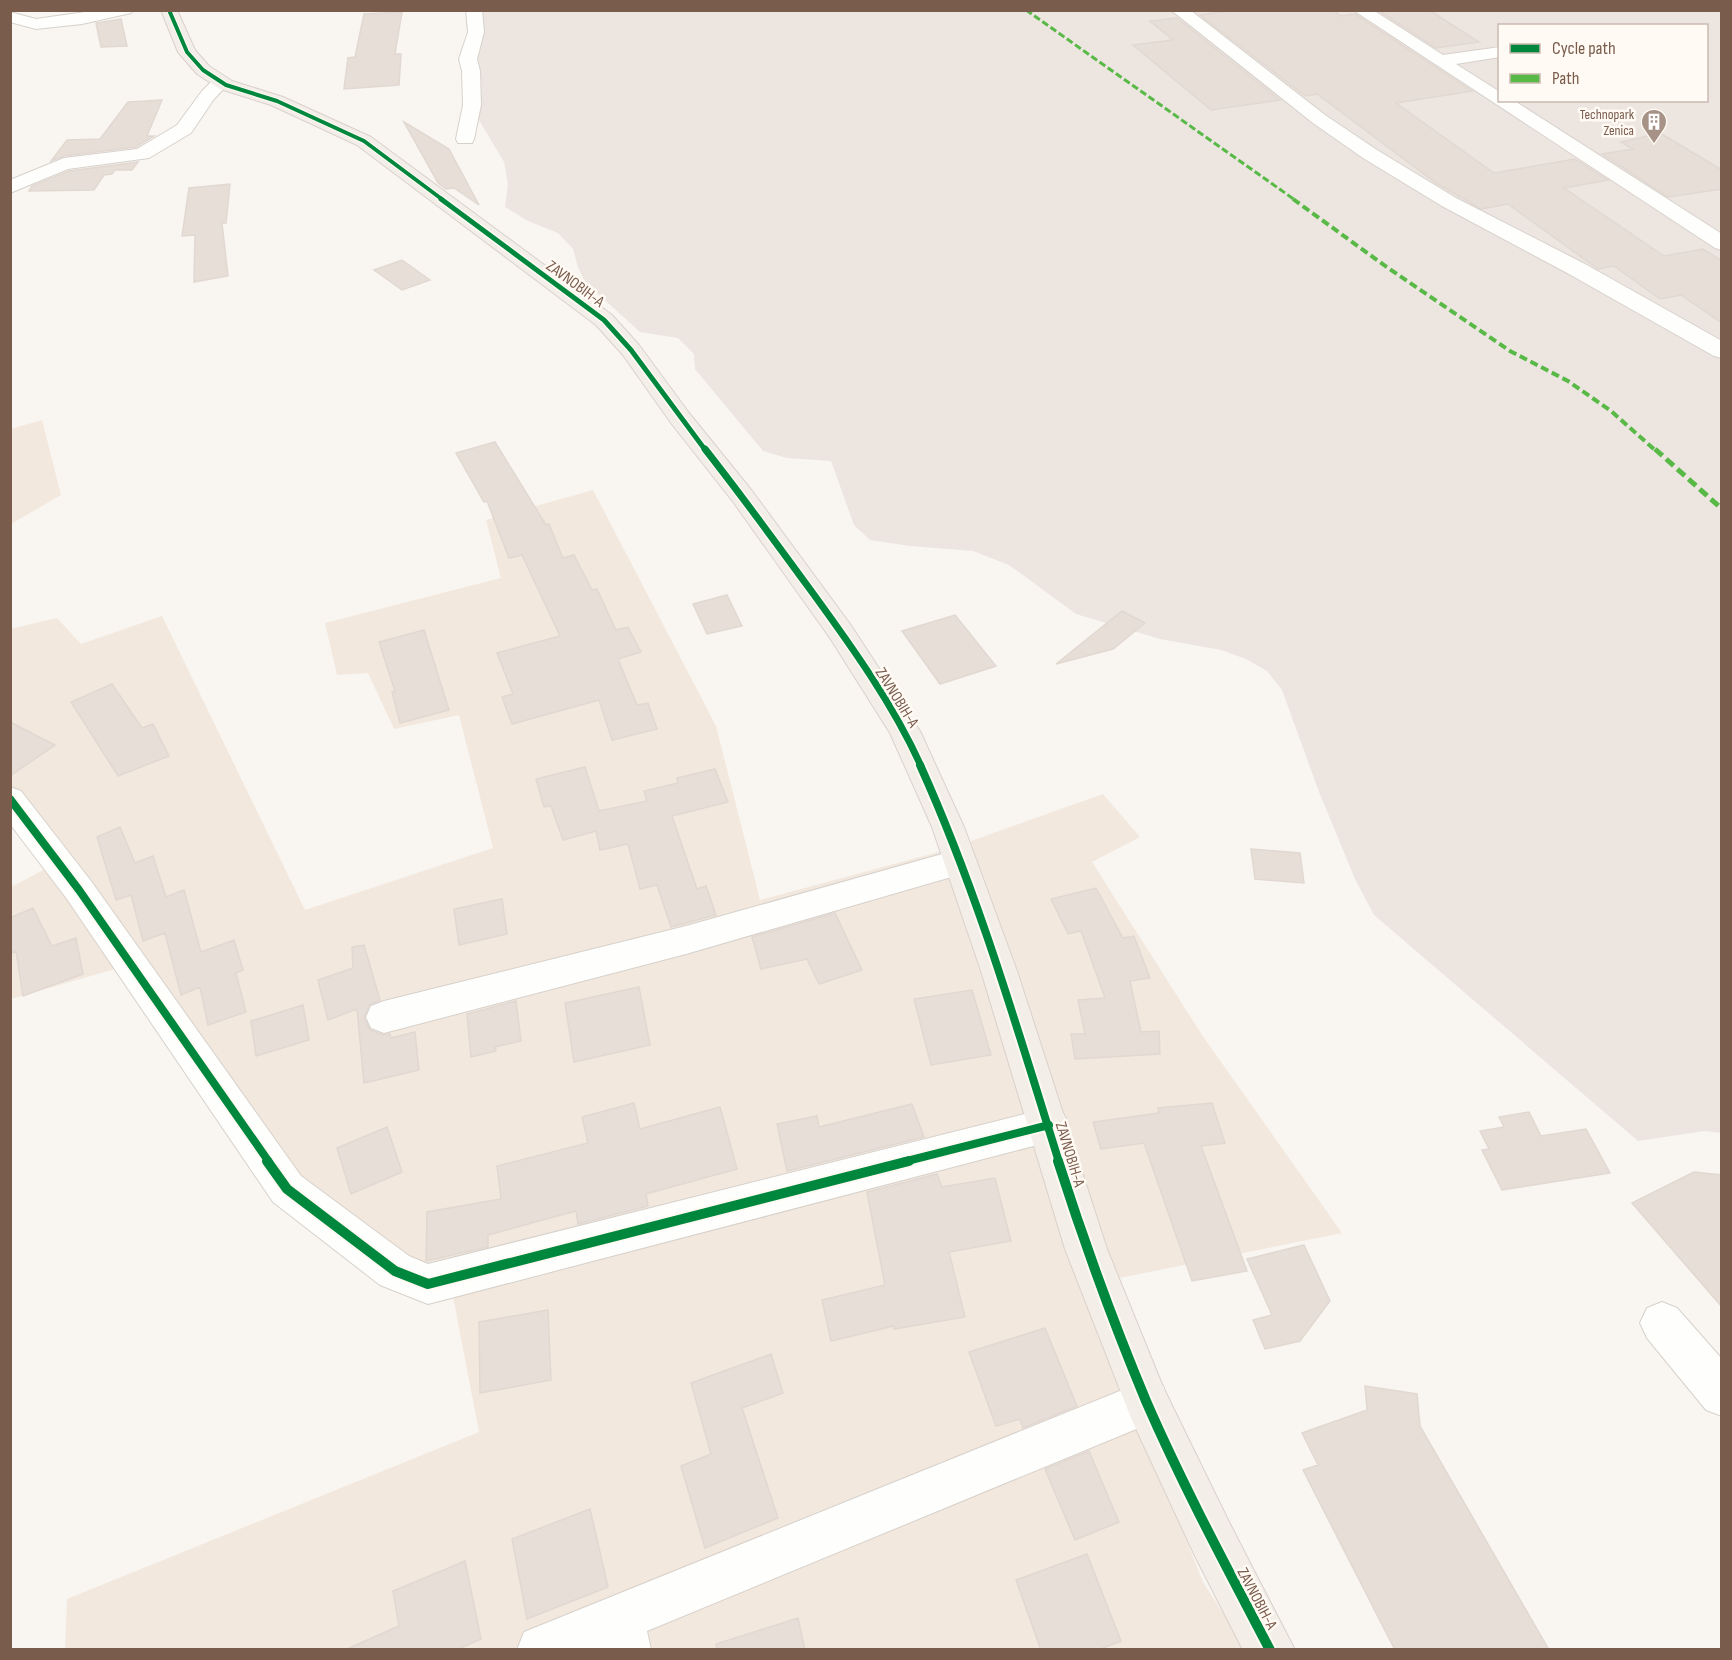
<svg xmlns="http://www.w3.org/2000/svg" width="1732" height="1660" viewBox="0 0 1732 1660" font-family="'Sofia Sans Condensed',sans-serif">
  <rect width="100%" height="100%" fill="#f9f5f0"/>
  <path fill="#f2e8de" d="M42 420 61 495 11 524V429Z
    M593 490 716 726 760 900 946 850 1103 794 1140 837 1092 862 1202 1035 1342 1233 1085 1285 1203 1582 1246 1649H65L67 1599 479 1432 453 1296 400 1291 246 1125 139 962 11 999V887L55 864 11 793 10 629 57 618 81 644 162 616 305 910 493 848 459 715 394 729 368 673 337 675 325 623 501 578 486 520Z"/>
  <path fill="#ede5e0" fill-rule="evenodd" d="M468 10 1721 11V1133L1704 1131 1638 1141 1374 915 1355 879 1319 792 1282 690 1267 671 1246 659 1221 650 1160 639 1076 614 1009 565 973 551 910 546 870 540 854 525 831 461 787 458 763 451 695 369 694 354 678 338 640 332 585 282 578 267 573 249 558 233 528 221 505 207 508 184 504 162 479 120 467 119 468 38 466 21ZM1500 26H1706V100H1500Z"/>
  <path fill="#e6ded7" stroke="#e2d8d2" stroke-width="1.5" d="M1234 10H1333L1341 16 1355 14 1472 91 1396 103 1494 173 1575 159 1608 180 1564 188 1664 256 1703 249 1722 261V323L1681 295 1660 299 1614 266 1598 269 1508 204 1481 209 1436 183 1317 94 1305 96 1200 15Z
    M1429 10 1479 42 1436 48 1379 11Z
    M402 12 395 54H401L399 85 344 89 348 58 355 57 364 14Z
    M1177 18 1280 100 1211 110 1133 45 1173 40 1150 21Z
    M121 19 127 46 101 47 96 23Z
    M162 100 147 136H154L136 147 64 156 51 161 67 140 100 139 128 102Z
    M404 122 449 149 479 205 454 188 446 189 438 183Z
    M1660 133 1722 170V189L1668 197 1602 154 1633 149 1621 142Z
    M138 162 132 170H115L112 174 104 175 94 190 29 191 32 186 69 171Z
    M230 184 226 223H222L228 276 194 282 195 235 182 236 189 188Z
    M402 260 430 280 402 290 374 270Z
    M495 442 546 525 549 524 563 558 574 555 592 590 597 589 616 630 628 627 641 652 618 659 637 705 648 703 657 729 612 740 599 700 512 724 502 697 513 694 497 653 560 636 522 555 509 558 487 501 484 502 456 453Z
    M727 595 742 626 707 634 693 604Z
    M1122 611 1145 623 1113 649 1056 664Z
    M955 615 996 666 940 684 902 631Z
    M424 630 449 710 400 723 392 692 395 691 379 642Z
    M112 684 142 728 153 724 169 756 118 776 71 702Z
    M10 722 55 745 10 776Z
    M585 767 599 811 647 801 644 791 678 783 677 778 715 769 728 802 672 816 697 889 706 886 716 915 671 927 657 885 640 889 628 844 600 850 596 831 563 840 551 806 544 807 536 779Z
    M120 827 135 863 153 856 166 897 184 890 201 952 234 940 243 970 236 973 246 1012 208 1025 200 987 181 995 165 933 143 941 131 895 116 900 97 837Z
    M1251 849 1300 853 1304 883 1255 879Z
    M1096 888 1123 938 1134 936 1150 978 1130 981 1141 1032 1159 1031 1160 1054 1075 1059 1071 1034H1085L1078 1000 1105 998 1081 931 1068 934 1051 899Z
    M502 899 507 934 459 945 454 909Z
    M33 908 52 946 76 938 83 974 23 996 16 951 10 954V918Z
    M835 913 862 970 819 984 807 959 761 969 752 937Z
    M364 945 380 1000 369 1005 364 1018 370 1030 383 1035 390 1034 391 1038 415 1032 419 1070 364 1083 357 1009 328 1020 318 980 353 968 352 947Z
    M639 987 650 1045 574 1062 565 1003Z
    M972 990 991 1055 931 1065 914 999Z
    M516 1001 521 1041 495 1047 496 1051 471 1057 467 1014Z
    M303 1005 309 1040 256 1056 251 1021Z
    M634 1103 640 1129 720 1107 737 1169 646 1194 648 1206 578 1224 576 1211 488 1235V1247L426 1261 427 1212 501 1199 497 1166 588 1143 582 1117Z
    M1212 1103 1225 1143 1201 1146 1247 1271 1192 1281 1144 1143 1101 1149 1093 1122 1159 1113 1158 1108Z
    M912 1104 924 1137 787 1171 777 1124 817 1116 819 1127Z
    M1529 1112 1541 1136 1586 1129 1610 1173 1502 1190 1482 1150 1489 1149 1480 1131 1504 1127 1499 1117Z
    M387 1127 402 1172 351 1194 337 1148Z
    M1694 1172 1722 1175V1307L1632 1203Z
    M937 1174 942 1187 995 1178 1011 1241 949 1252 965 1317 894 1329V1326L831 1341 822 1300 885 1285 867 1192Z
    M1304 1245 1330 1301 1300 1341 1265 1349 1253 1320 1272 1315 1247 1259Z
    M548 1310 551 1380 480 1393 479 1322Z
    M1045 1328 1077 1406 1023 1428 1020 1419 996 1426 969 1352Z
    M771 1354 783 1393 742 1408 778 1518 705 1548 681 1466 711 1454 691 1383Z
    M1365 1386 1417 1394 1420 1426 1549 1650H1395L1303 1470 1318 1465 1302 1433 1367 1410Z
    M1089 1451 1119 1522 1075 1540 1045 1469Z
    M590 1509 608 1587 527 1619 512 1539Z
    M1087 1554 1121 1641 1098 1650H1041L1016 1580Z
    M465 1561 481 1639 456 1650H345L399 1626 393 1591Z
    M798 1618 805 1650H717L716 1644Z"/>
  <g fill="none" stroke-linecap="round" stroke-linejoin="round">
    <defs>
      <path id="minor" d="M99 10H133L131 13 82 24 36 29 10 22V12L36 19Z
        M466 10H482L484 32 477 59 480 71 481 105 474 139 472 143H458L456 139 463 105 462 71 459 59 468 32Z
        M1171 10H1190L1325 115 1377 150 1456 198 1585 264 1722 341V358L1714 356 1569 274 1442 206 1363 158 1313 123Z
        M1353 10H1373L1443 55 1500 47V57L1456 64 1500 92V100H1513L1722 234V250L1715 248Z
        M221 77 227 78 230 82 214 99 191 133 149 158 68 169 10 193V180L64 158 137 149 177 125 202 91 215 78Z
        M10 787 21 791 91 881 301 1176 409 1256 428 1264 1049 1108 1063 1113 1069 1125 1063 1137 1049 1142 428 1304 380 1285 273 1202 67 899 10 824Z
        M960 849 972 853 977 862 972 871 686 954 384 1033 371 1028 366 1017 371 1006 384 1001 686 926Z
        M1662 1302 1677 1308 1722 1359V1416L1706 1410 1647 1338 1640 1323 1647 1308Z
        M1147 1380 1163 1386 1169 1402 1163 1418 647 1631 651 1650H517L524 1632Z"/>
      <path id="major" d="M161 10H177L195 50 209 66 232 81 283 97 371 137 612 315 639 345 689 413 752 491 850 624 920 731 964 827 1017 971 1107 1249 1163 1387 1229 1522 1295 1650H1243L1195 1556 1131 1418 1065 1249 981 971 932 827 890 733 830 638 734 503 671 423 623 355 596 325 357 145 271 105 220 89 197 74 178 52Z"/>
    </defs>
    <use href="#minor" stroke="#d7d1cb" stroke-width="2"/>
    <use href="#major" stroke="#dad1cc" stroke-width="2"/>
    <use href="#minor" fill="#fefefd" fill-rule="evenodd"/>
    <use href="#major" fill="#f3eee8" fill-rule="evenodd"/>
    <path stroke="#58b947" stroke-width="3" stroke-dasharray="7 3" stroke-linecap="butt" d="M1026 10 1295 200"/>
    <path stroke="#58b947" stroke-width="4" stroke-dasharray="8 4" stroke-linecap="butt" d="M1293 199 1388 268 1510 351 1568 381 1611 411 1656 451"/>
    <path stroke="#58b947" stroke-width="5" stroke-dasharray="10 5" stroke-linecap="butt" d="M1655 449 1722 509"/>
    <defs>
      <path id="cycleway-far4" d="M169 10 187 52 203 70 226 85 277 101 364 141 443 200"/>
      <path id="cycleway-far3" d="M441 199 604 320 631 350 706 451"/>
      <path id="cycleway-far2" d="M705 449C742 496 777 544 812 592 852 647 893 704 921 766"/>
      <path id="cycleway-far1" d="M920 765C978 893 1017 1028 1059 1162
        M10 799 79 890 269 1162
        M903 1162 1049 1125"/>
      <path id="cycleway" d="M267 1161 287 1189 395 1271 428 1284 909 1161
        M1058 1161C1084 1242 1113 1322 1146 1401 1183 1486 1227 1568 1270 1650"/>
    </defs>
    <use href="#cycleway-far4" stroke="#fffaf3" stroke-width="6"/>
    <use href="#cycleway-far3" stroke="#fffaf3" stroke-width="8"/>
    <use href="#cycleway-far2" stroke="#fffaf3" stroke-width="10"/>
    <use href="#cycleway-far1" stroke="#fffaf3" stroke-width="12"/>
    <use href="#cycleway" stroke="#fffaf3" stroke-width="14"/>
    <use href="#cycleway-far4" stroke="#00873e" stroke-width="4"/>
    <use href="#cycleway-far3" stroke="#00873e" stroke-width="5"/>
    <use href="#cycleway-far2" stroke="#00873e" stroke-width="7"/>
    <use href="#cycleway-far1" stroke="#00873e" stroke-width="8"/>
    <use href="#cycleway" stroke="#00873e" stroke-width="10"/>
  </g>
  <defs>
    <symbol id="building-pin" viewBox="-11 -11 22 30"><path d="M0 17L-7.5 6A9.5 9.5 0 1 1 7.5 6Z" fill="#a69286" stroke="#fffaf3"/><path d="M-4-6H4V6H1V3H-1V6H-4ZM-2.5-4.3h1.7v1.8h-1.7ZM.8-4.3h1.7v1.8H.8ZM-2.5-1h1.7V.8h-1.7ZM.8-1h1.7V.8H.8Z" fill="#fff"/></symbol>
  </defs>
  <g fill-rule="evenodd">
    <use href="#building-pin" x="1639" y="107" width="30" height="40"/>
  </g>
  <g text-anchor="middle" stroke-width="5" stroke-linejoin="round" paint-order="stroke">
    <g font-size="14" fill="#7a5c4d" stroke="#fffaf3" text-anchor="end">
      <text x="1634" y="119">Technopark<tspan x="1634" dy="16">Zenica</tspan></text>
    </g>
    <g font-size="16" fill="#7a5c4d" stroke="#fffaf3">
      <text transform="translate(576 283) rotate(36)" y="6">ZAVNOBIH-A</text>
      <text transform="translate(898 697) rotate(58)" y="6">ZAVNOBIH-A</text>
      <text transform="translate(1071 1154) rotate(73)" y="6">ZAVNOBIH-A</text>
      <text transform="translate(1258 1598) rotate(62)" y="6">ZAVNOBIH-A</text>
    </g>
  </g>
  <rect width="1732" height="1660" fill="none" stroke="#7a5c4d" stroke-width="24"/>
  <rect x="1498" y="24" width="210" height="78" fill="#fffaf3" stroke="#cabbb1" stroke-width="1.5"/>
  <rect x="1510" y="44" width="30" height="9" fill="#00873e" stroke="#cabbb1" stroke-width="1.5"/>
  <text x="1552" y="54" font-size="18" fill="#7a5c4d">Cycle path</text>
  <rect x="1510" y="74" width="30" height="9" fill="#58b947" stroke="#cabbb1" stroke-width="1.5"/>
  <text x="1552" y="84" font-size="18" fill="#7a5c4d">Path</text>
</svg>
